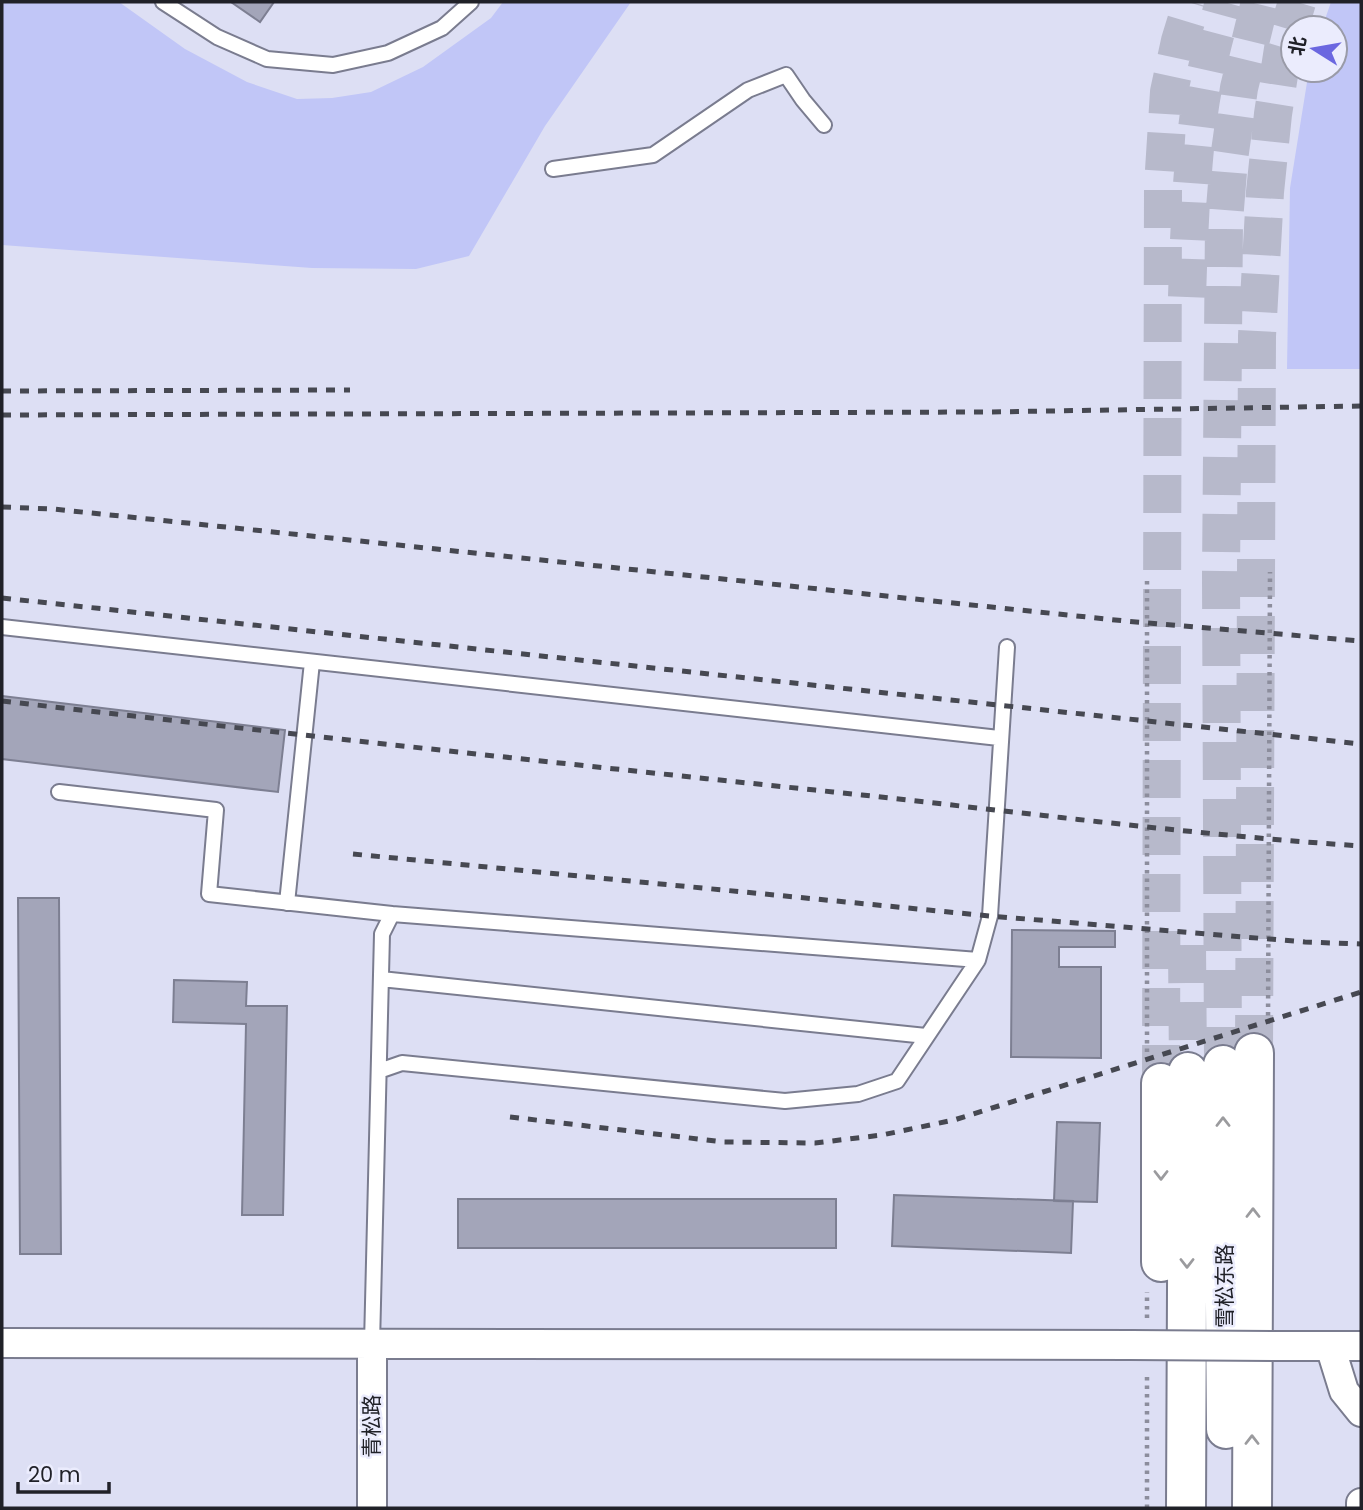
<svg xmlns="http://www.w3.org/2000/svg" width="1363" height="1510" viewBox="0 0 1363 1510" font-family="Poppins,'Noto Sans SC',sans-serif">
  <rect width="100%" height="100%" fill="#dddff4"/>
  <path fill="#c1c6f7" d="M2 2H119L185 49 247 82 297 99 332 98 371 92 423 67 491 18 503 2H631L545 126 469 256 416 269 312 268 2 245Z
    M1331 2H1361V369H1287L1290 188 1309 70H1335V28H1322Z"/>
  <path fill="#a3a5b9" stroke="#7d7f92" stroke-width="2" d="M231 2H274L260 22Z
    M2 696 285 730 278 792 2 759Z
    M18 898H59L61 1254H20Z
    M1012 930 1115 931V947H1059V967H1101V1058L1011 1057Z
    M174 980 247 982 246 1006H287L283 1215H242L246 1024 173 1022Z
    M1057 1122 1100 1123 1097 1202 1054 1201Z
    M894 1195 1073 1201 1071 1253 892 1246Z
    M458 1199H836V1248H458Z"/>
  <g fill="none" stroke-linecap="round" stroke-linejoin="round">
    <path stroke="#b7b9cb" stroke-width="38" stroke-dasharray="38 19" stroke-linecap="butt" d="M1187 297C1189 235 1191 174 1199 113 1204 75 1214 38 1224 2
      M1187 945 1188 1072
      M1254 1053 1257 336 1265 192 1273 114 1283 49 1297 2
      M1223 1065 1221 575 1224 221 1229 159 1239 88 1260 2
      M1161 1083 1163 186 1169 92 1180 41 1192 2"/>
    <defs>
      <path id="service" d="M163 2 217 37 267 59 333 65 388 53 442 28 471 2
        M553 169 653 155 748 90 786 75 803 100 824 125
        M2 627 999 738
        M59 792 216 810 209 894 392 914
        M287 903 312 662
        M381 979 926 1036
        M379 1071 402 1063 785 1101 858 1094 897 1081 978 960 990 916 1007 647
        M372 1344 382 934 392 914 978 960"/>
      <path id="minor" d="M2 1343 1131 1345
        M1275 1346H1361
        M1330 1346 1344 1391 1361 1412
        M1361 1503V1507
        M372 1508V1344"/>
      <path id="primary" d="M1223 1065 1226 1429
        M1161 1262V1083
        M1186 1508 1188 1072
        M1252 1508 1254 1053"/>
    </defs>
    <use href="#service" stroke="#7a7c8f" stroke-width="18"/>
    <use href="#minor" stroke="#7a7c8f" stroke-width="32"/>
    <use href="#primary" stroke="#7a7c8f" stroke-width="42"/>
    <path stroke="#8c8d9c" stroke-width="4.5" stroke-dasharray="3.5 5" stroke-linecap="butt" d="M1268 1024 1270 572
      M1147 1052V577
      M1147 1318V1292
      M1147 1508V1372"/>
    <use href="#service" stroke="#fff" stroke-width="14"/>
    <use href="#minor" stroke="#fff" stroke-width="28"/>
    <use href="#primary" stroke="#fff" stroke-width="38"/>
    <path stroke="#464851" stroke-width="5" stroke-dasharray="9 9" stroke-linecap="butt" d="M2 391 350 390
      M2 415 987 412 1361 406
      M2 507 53 509 1125 621 1361 641
      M2 598 1361 744
      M2 701C288 734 575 765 862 795 1028 813 1195 835 1361 846
      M353 854 990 916 1305 942 1361 944
      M510 1117 724 1142 815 1143 882 1135 954 1120 1361 992"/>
    <defs>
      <path id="minor-bridge" d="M1131 1345 1275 1346"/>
    </defs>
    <use href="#minor-bridge" stroke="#7a7c8f" stroke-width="32" stroke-linecap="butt"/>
    <use href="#minor-bridge" stroke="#fff" stroke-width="28"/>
  </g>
  <defs><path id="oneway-chevron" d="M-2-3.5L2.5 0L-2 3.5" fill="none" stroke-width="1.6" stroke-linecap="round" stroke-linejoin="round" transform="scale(1.75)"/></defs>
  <g stroke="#9b9b9e">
    <use href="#oneway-chevron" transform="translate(1223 1122) rotate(-90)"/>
    <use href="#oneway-chevron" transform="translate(1161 1175) rotate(90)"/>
    <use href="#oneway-chevron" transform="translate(1253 1213) rotate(-90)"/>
    <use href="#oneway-chevron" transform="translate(1187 1263) rotate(90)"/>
    <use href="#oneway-chevron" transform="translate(1252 1440) rotate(-90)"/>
  </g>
  <g text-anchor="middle" stroke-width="5" stroke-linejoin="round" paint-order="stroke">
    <g font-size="21" fill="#202128" stroke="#ebecfd">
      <text transform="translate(1225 1286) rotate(-90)" y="7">雪松东路</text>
      <text transform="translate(372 1426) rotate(-90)" y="7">青松路</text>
    </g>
  </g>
  <rect width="1363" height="1510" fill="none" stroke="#202128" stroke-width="7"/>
  <g transform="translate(1314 49) rotate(281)"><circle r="33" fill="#ebecfd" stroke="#9a9ba8" stroke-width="2"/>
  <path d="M0-5L12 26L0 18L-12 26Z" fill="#6b67e0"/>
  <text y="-10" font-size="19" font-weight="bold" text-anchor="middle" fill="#202128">北</text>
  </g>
  <path d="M18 1482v10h91v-10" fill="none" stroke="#202128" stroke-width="3.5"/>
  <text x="28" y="1482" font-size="21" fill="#202128" stroke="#ebecfd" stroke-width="5" paint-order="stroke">20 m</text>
</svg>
